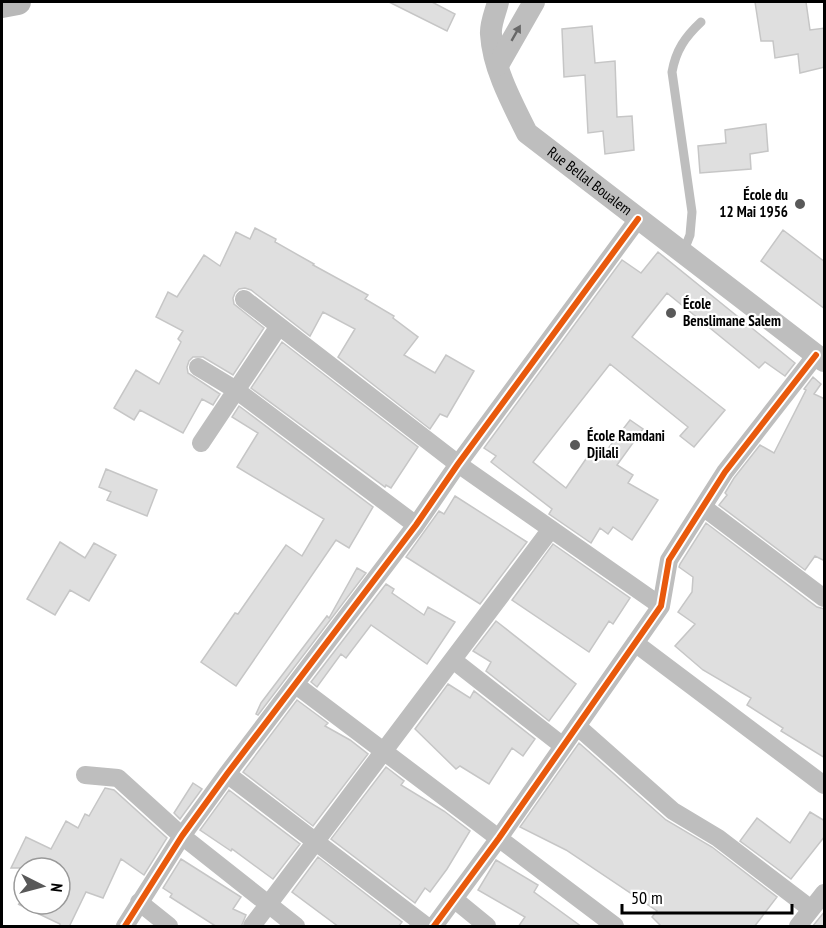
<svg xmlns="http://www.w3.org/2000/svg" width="826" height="928" viewBox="0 0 826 928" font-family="'PT Sans Narrow',sans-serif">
  <rect width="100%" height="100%" fill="#fff"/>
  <path fill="#dfdfdf" stroke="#c6c6c6" stroke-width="1.5" d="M389 2H432L455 14 447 31Z
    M755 2H806L810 30 825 28V67L800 73 798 54 775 58 773 41H761Z
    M592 26 595 63 615 61 617 117 632 116 634 150 605 154 603 131 588 133 585 75 564 77 562 29Z
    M766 124 768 151 750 154 751 169 700 173 698 146 726 143 725 130Z
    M255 228 276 239 275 242 314 264 313 265 368 295 365 299 394 316 393 318 418 337 404 355 435 373 446 355 474 371 447 417 440 414 430 429 338 357 355 329 323 312 310 336 251 290 245 288 239 289 235 293 233 298 234 304 264 328 233 375 203 357H193L189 361 187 367 188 373 220 394 213 405 202 399 183 433 140 410 134 420 114 408 136 370 159 384 181 342 178 339 183 331 156 317 168 292 177 297 204 255 220 266 236 232 250 239Z
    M783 230 825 262V309L761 261Z
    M658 252 795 363 785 376 765 362 759 368 667 293 632 337 725 410 694 447 680 436 688 427 610 364 533 462 566 488 590 453 600 459 630 420 643 429 617 465 633 475 628 483 658 500 632 540 613 527 608 534 600 528 591 543 549 514 552 509 491 462 496 456 484 448 622 260 641 273Z
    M282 342 418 447 391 488 386 485 385 487 251 388Z
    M813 377 821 384 814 394 825 399V561L815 556 805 570 719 505 727 495 725 493 734 478 760 445 774 453 806 390 804 389Z
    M239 406 373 507 349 548 336 540 236 686 201 662 235 613 238 614 286 545 302 556 324 519 237 467 258 433 232 417Z
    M106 469 157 490 147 516 107 500 111 492 99 487Z
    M455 496 527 542 480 604 406 557 439 511 444 514Z
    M706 523 817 607 825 609V758L781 731 783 728 747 705 751 698 703 670 675 646 695 624 678 612 692 592 693 577 679 567 680 564Z
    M60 542 85 558 94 543 116 555 89 601 70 590 55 615 27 599Z
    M553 544 630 598 613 624 609 621 589 652 512 600Z
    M357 568 366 573 258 715 256 714 261 703 327 616 329 618Z
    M386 584 394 589 392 593 424 615 428 607 455 622 427 664 371 625 346 658 341 654 317 687 311 682Z
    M496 621 576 684 549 721 486 671 491 662 473 651Z
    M448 684 470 698 474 691 535 739 523 756 512 748 489 784 460 766 456 769 415 729Z
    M297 700 328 723 325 726 350 740 368 754 313 826 243 772Z
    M579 743 666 820 712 847 777 897 754 927H662L652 917 657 911 566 850 520 827Z
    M386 767 404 781 401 785 444 811 470 831 447 869 430 892 425 888 415 903 331 839Z
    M193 783 202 789 180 819 174 813Z
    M105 788 114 790 167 838 144 875 121 859 103 898 86 892 69 927H60V924L18 904H60V868H11L26 837 51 849 66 821 78 828 85 814 89 816Z
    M229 790 300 844 273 879 232 849 231 851 200 830Z
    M810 812 825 821V836L791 879 740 841 757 818 790 843Z
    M318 857 402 922 398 927H339L292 892Z
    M181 859 241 897 233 909 246 915 241 927H217L170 897 172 894 163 888Z
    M496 860 538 885 534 892 582 927H518L525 917 478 890Z
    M825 911V927H812Z"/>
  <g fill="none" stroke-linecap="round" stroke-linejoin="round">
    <path stroke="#bebebe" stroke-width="9" d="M683 253 690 235 692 212 672 72C676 50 685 37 701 22"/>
    <path stroke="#bebebe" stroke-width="18" d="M244 299 458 464 661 606
      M198 367 236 390 416 525
      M201 443 279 326
      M703 507 824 598
      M635 643 824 785
      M453 660 563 746
      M296 685 615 926
      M577 726 673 811 718 838 811 909
      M227 774 426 926
      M85 775 118 778 182 836 296 926
      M454 899 487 926
      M139 902 169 926
      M125 926 182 836 227 774 416 525 458 464 638 219
      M252 926 551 529
      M434 926 499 838 661 606 669 560 725 472 816 355
      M798 926 824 893"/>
    <g stroke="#bebebe" stroke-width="22">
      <path id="s1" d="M498 2C496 11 490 24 491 34 493 68 512 103 527 133L824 361"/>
      <path d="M498 65 534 2"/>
    </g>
    <path stroke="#b8b8b8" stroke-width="26" d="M2 5 18 2"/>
    <defs>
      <path id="cycleway" d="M125 926 182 836 227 774 416 525 458 464 638 219
        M434 926 499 838 661 606 669 560 725 472 816 355"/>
    </defs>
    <use href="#cycleway" stroke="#fff" stroke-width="10"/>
    <use href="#cycleway" stroke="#e8590c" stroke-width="6"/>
  </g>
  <defs><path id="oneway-solid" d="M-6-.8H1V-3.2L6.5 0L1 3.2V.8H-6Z" transform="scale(1.5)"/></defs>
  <use fill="#686868" href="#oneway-solid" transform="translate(516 33) rotate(-60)"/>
  <g fill="#595959" stroke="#fff" stroke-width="2">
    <circle cx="800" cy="204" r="6"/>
    <circle cx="671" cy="313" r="6"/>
    <circle cx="575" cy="445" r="6"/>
  </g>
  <g text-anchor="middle" stroke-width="4.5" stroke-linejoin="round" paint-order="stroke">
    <g font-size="15" fill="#000" stroke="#fff">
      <text dy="5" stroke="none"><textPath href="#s1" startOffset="218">Rue Bellal Boualem</textPath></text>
    </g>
    <g font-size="15" font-weight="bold" fill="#000" stroke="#fff" text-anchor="start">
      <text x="788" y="200" text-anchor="end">École du<tspan x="788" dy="17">12 Mai 1956</tspan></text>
      <text x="683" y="309">École<tspan x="683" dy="17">Benslimane Salem</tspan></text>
      <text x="587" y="441">École Ramdani<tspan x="587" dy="17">Djilali</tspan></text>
    </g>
  </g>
  <rect width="826" height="928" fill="none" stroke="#000000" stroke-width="6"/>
  <g transform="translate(42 886) rotate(96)"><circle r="28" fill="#ffffff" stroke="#999999" stroke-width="1.5"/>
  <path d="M0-4.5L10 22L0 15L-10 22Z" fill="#595959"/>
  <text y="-9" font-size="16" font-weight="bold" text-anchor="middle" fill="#000000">N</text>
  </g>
  <path d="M622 904v9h170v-9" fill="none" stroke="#000000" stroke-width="3"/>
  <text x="631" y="904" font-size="18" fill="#000000" stroke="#ffffff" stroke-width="4.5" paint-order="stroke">50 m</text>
</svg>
